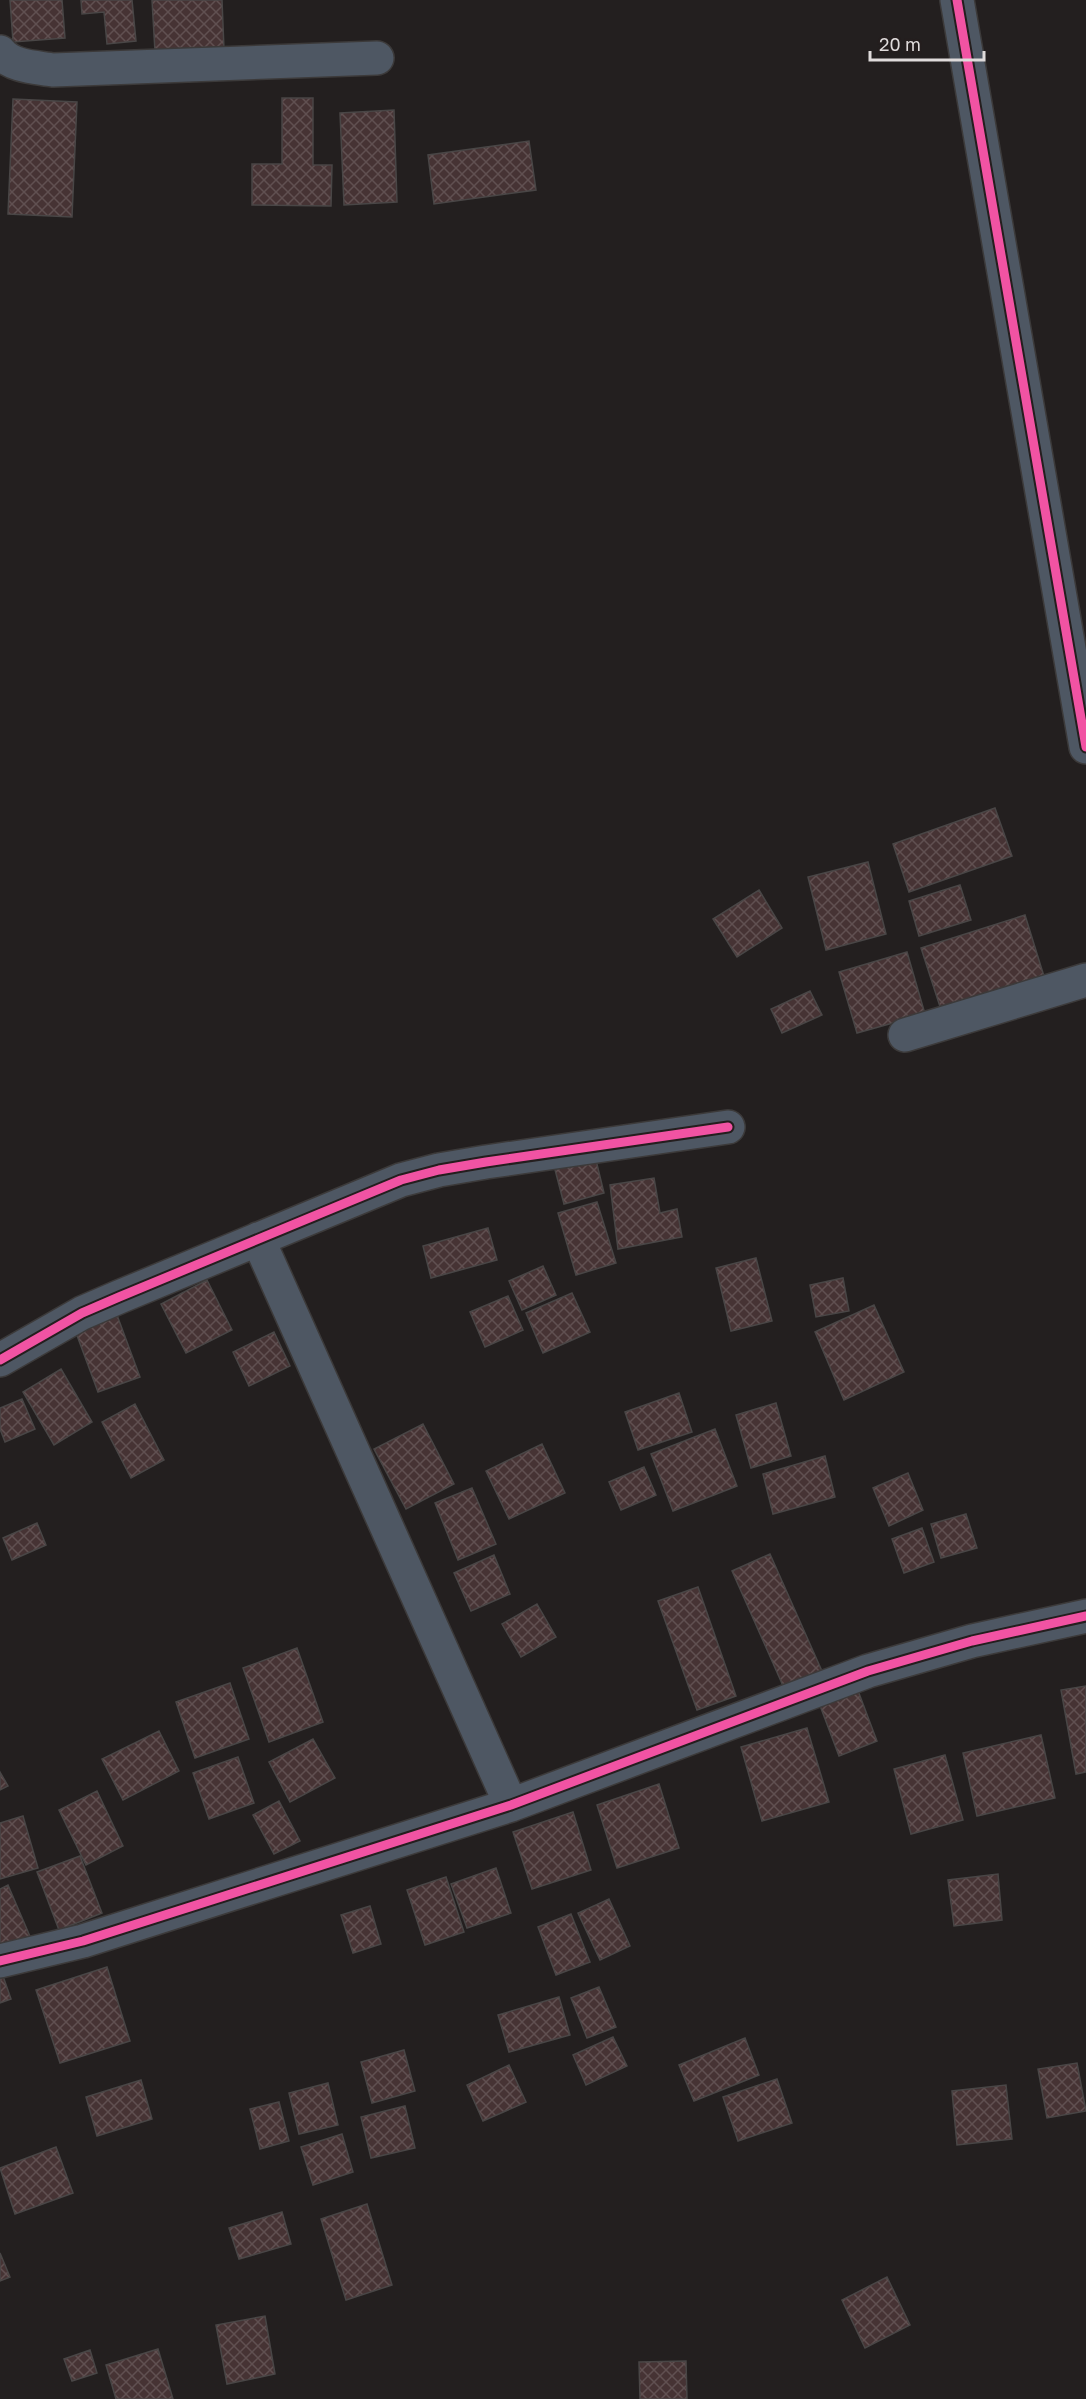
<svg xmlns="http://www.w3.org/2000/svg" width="1086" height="2399" viewBox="0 0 1086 2399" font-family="'Golos Text',sans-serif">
  <defs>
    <pattern id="building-cross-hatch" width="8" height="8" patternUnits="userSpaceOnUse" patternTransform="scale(1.5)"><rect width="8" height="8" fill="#463334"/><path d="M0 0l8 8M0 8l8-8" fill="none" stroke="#605051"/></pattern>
  </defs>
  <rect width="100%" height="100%" fill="#231f1f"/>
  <path fill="url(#building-cross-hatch)" stroke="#494646" stroke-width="1.5" d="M10 0H62L65 38 13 42Z
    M81 0H132L136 41 107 44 104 12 82 14Z
    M152 0H222L224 49 155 52Z
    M282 98H313V165H332L331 206 252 205V164H282Z
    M13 99 77 102 72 217 8 214Z
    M394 110 397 202 344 205 340 113Z
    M529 141 536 190 434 204 428 155Z
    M995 808 1012 856 909 892 893 844Z
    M868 862 886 934 826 950 808 877Z
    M960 885 971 920 919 936 909 901Z
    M759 890 782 928 737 957 713 919Z
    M1025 915 1047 986 944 1019 921 948Z
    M907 952 925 1014 857 1033 839 972Z
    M810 991 822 1015 782 1033 771 1009Z
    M594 1152 604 1193 564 1204 553 1162Z
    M654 1178 660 1213 677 1209 682 1237 618 1249 610 1185Z
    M597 1202 616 1263 576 1275 558 1213Z
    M488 1228 497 1260 431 1278 423 1246Z
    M756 1258 772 1321 731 1331 716 1268Z
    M543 1266 556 1295 522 1310 509 1281Z
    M843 1278 849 1311 816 1317 810 1285Z
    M207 1280 232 1330 186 1353 161 1304Z
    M572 1293 590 1332 543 1353 526 1313Z
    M508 1296 523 1330 485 1347 470 1312Z
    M874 1305 904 1372 844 1400 815 1332Z
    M114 1307 140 1377 98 1392 72 1322Z
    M274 1332 290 1366 249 1386 233 1352Z
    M61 1369 92 1422 54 1445 23 1392Z
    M679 1393 692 1432 638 1450 625 1412Z
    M22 1399 35 1429 5 1442 0 1429V1408Z
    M776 1403 791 1456 751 1468 736 1415Z
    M135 1404 164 1460 131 1478 102 1422Z
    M423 1424 454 1484 406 1509 374 1449Z
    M715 1429 737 1486 673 1511 651 1454Z
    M542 1444 565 1493 509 1519 486 1471Z
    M825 1456 835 1497 773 1514 763 1474Z
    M644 1467 656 1495 621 1510 609 1482Z
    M908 1473 923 1510 889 1526 873 1488Z
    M472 1488 496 1544 458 1560 435 1503Z
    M966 1514 977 1548 941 1558 931 1524Z
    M37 1523 46 1545 12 1560 3 1538Z
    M922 1528 934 1562 904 1573 892 1539Z
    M770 1554 822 1671 784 1688 732 1571Z
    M494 1555 510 1594 471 1611 454 1573Z
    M698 1587 736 1696 697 1710 658 1601Z
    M537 1604 556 1637 521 1657 502 1624Z
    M297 1648 323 1722 269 1742 243 1668Z
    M230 1683 249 1739 195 1758 176 1702Z
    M1086 1686V1772L1076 1774 1061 1690Z
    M857 1688 877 1741 839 1756 819 1703Z
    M807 1728 829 1802 762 1821 741 1747Z
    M159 1731 179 1771 123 1800 102 1759Z
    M1041 1735 1055 1798 977 1816 963 1753Z
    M313 1739 335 1778 290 1802 269 1762Z
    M945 1755 963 1820 911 1834 894 1769Z
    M238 1757 254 1803 209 1819 193 1773Z
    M0 1772 8 1786 0 1790Z
    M659 1784 679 1848 617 1868 597 1805Z
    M97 1791 123 1846 86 1865 59 1810Z
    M279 1801 300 1841 274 1854 253 1815Z
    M573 1812 591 1870 532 1889 513 1832Z
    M23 1816 38 1868 0 1879V1823Z
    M80 1856 102 1913 59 1930 37 1872Z
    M496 1868 511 1913 467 1928 451 1884Z
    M998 1874 1002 1920 954 1926 948 1880Z
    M446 1877 464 1932 425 1945 407 1890Z
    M8 1885 32 1941 0 1954V1889Z
    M609 1899 630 1946 600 1960 578 1913Z
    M370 1906 381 1944 353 1953 341 1915Z
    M571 1914 590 1962 556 1975 538 1927Z
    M107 1967 130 2041 60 2063 36 1990Z
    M3 1976 11 1999 0 2003V1977Z
    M599 1987 616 2027 587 2038 571 1998Z
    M559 1997 570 2035 509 2052 498 2015Z
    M613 2037 627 2066 586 2085 573 2055Z
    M745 2038 759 2075 694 2101 679 2065Z
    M404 2050 415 2091 372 2103 361 2062Z
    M1077 2063 1086 2111 1047 2118 1038 2069Z
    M509 2065 526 2102 483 2121 467 2085Z
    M777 2079 792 2123 738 2141 723 2097Z
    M141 2080 152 2119 97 2136 86 2097Z
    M328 2083 338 2125 299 2134 289 2093Z
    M1006 2085 1012 2139 957 2145 952 2091Z
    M279 2102 289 2141 260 2149 250 2109Z
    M405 2106 415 2148 371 2158 361 2117Z
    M342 2134 353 2172 313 2185 301 2147Z
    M56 2147 73 2193 15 2214 0 2168Z
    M367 2204 392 2285 346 2300 321 2219Z
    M282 2212 291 2244 239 2259 229 2228Z
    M0 2253 10 2277 0 2281Z
    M887 2277 910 2325 865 2348 842 2300Z
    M265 2316 275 2374 227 2384 216 2325Z
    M158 2349 173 2399H116L106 2365Z
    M90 2350 97 2373 72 2381 64 2359Z
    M686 2361 687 2399H640L639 2362Z"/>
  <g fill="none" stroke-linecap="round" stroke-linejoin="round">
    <defs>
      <path id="minor" d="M0 52C12 67 35 67 53 70L377 58
        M905 1035 1086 980
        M258 1239 511 1805
        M0 1360 82 1313 119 1297 401 1180 439 1170 486 1162 728 1127
        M0 1961 83 1941 511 1805 868 1671 972 1641 1086 1616"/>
      <path id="tertiary" d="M957 0 1086 747"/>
    </defs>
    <use href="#minor" stroke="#3c3a3a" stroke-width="36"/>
    <use href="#tertiary" stroke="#3c3a3a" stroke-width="36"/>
    <use href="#minor" stroke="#4e5763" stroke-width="33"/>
    <use href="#tertiary" stroke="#4e5763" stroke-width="33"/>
    <defs>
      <path id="cycleway" d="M957 0 1086 747
        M0 1360 82 1313 119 1297 401 1180 439 1170 486 1162 728 1127
        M0 1961 83 1941 511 1805 868 1671 972 1641 1086 1616"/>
    </defs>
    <use href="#cycleway" stroke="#241e1e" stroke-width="13"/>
    <use href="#cycleway" stroke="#f153a3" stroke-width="9"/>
  </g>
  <path d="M870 51v9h114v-9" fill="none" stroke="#dfdbdb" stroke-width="3"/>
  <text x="879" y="51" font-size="18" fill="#dfdbdb" stroke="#241e1e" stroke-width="4.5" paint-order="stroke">20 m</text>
</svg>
